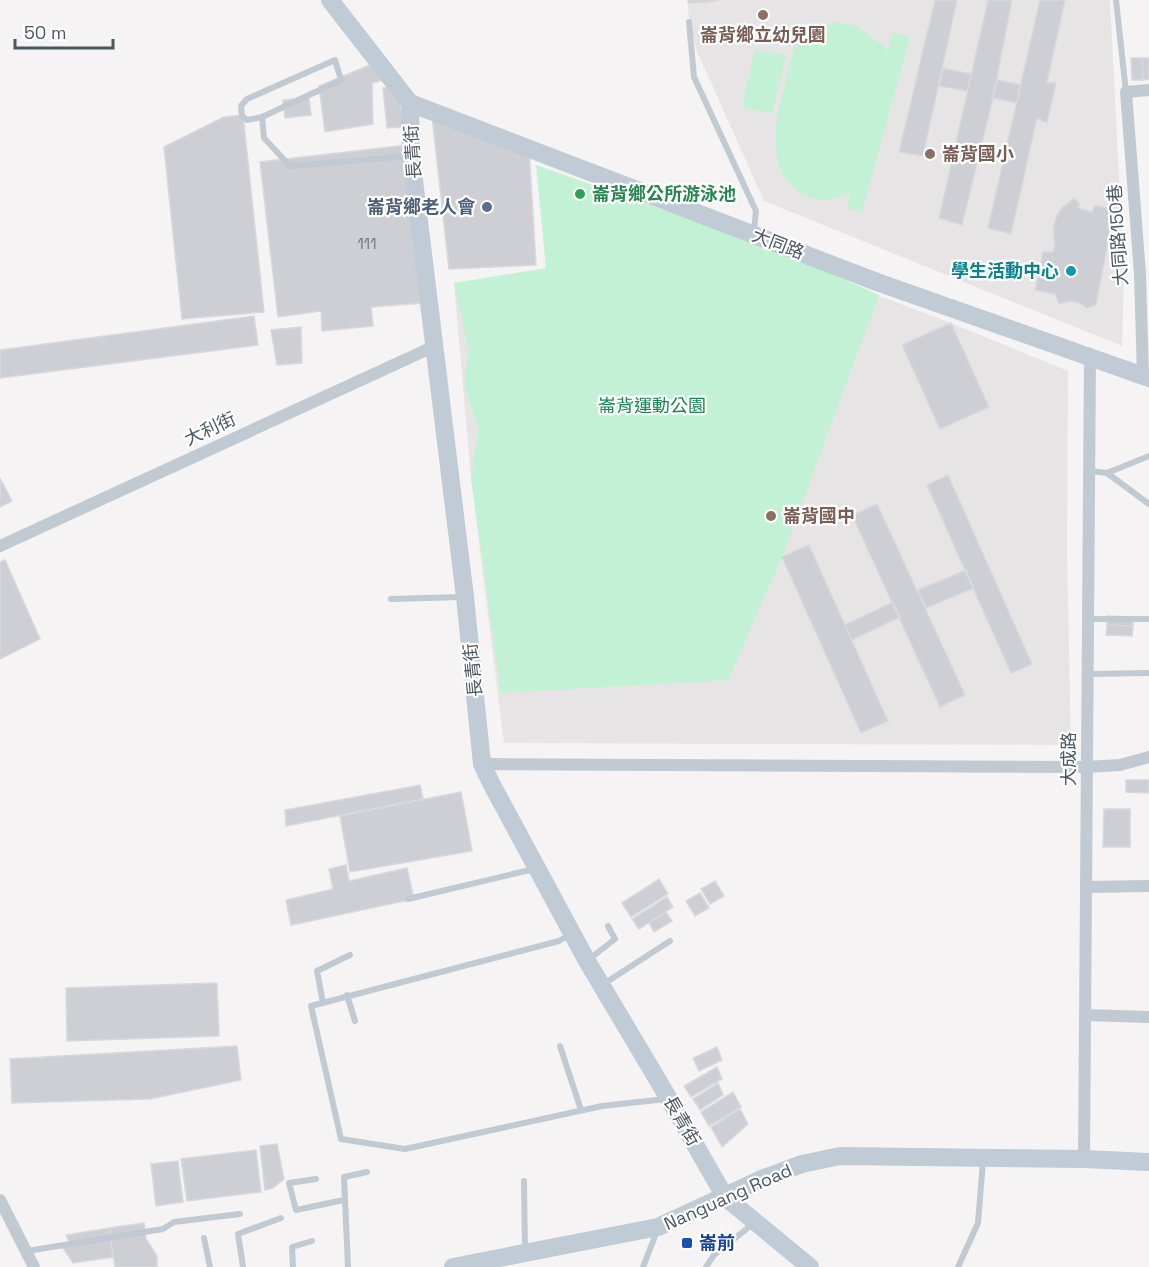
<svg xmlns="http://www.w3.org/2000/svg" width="1149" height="1267" viewBox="0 0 1149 1267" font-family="'Space Grotesk','Noto Sans TC',sans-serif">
  <rect width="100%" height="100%" fill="#f5f3f3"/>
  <path fill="#e6e4e5" d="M687 0H1110L1124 275 1122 346 764 201 696 49 689 17Z
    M705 230 951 323 1068 371 1067 553 1071 745 504 743 471 478 454 283 535 287Z"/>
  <path fill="#c3f1d5" d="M837 22 857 26 888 50 893 32 910 37 862 212 847 208 850 192C835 200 821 203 806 196 763 175 775 120 785 84 788 74 789 62 793 52 800 36 821 25 837 22Z
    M755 49 786 56 772 114 742 107Z
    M536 165 778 250 879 295 782 557 728 680 501 693 471 478 479 429 466 392 465 378 469 352 454 283 546 268Z"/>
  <path fill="#cdcfd5" stroke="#d7d9de" stroke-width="1.5" d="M688 0H718V1L689 3Z
    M935 0H957L923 156 899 152Z
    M988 0H1012L993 98 962 225 939 218Z
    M1040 0H1065L1047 83H1056L1047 123 1037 118 1011 234 988 228Z
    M1131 58H1142L1143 80H1132Z
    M1142 58H1149V79L1143 80Z
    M375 63 383 80 372 83 373 124 325 132 319 86Z
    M943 68 971 74 967 91 939 86Z
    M997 80 1021 85 1017 103 993 98Z
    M397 87 404 127 387 128 383 88Z
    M309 98 311 115 285 118 283 100Z
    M243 115 264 312 182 319 164 147 224 117Z
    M432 116 529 148 536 265 449 269Z
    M407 145 424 303 371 307 373 326 322 331 321 311 278 317 260 162Z
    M1074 198 1080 204 1078 208 1092 212 1095 205 1114 210 1096 305 1087 308 1081 304 1071 301 1059 304 1055 294 1035 290 1043 252H1053L1055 245 1053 228 1057 215 1061 209Z
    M254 316 258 345 0 378V350Z
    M951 323 989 407 940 429 902 345Z
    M301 327 302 363 277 365 271 330Z
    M948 475 1032 664 1011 673 927 485Z
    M0 478 12 501 0 507Z
    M877 504 965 695 940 707 852 515Z
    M809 545 888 721 861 733 782 557Z
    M5 560 40 639 0 659V562Z
    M966 570 974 588 926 608 918 590Z
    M893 602 900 617 852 640 845 625Z
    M1107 616 1133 617V626L1107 625Z
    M1107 625 1133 626 1132 636 1106 635Z
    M1126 780H1149V793L1126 792Z
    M420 785 423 799 286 826 285 810Z
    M461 792 472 851 350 872 340 816Z
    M1104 809H1130V847H1103Z
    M346 865 349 881 407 868 414 899 291 925 286 900 333 889 329 869Z
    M659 879 668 894 631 917 622 903Z
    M715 881 724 896 710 904 701 889Z
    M700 893 709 908 695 916 686 901Z
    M667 897 673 907 639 929 632 919Z
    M666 912 672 921 654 932 649 923Z
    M217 983 219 1036 67 1041 66 988Z
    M237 1046 241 1080 150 1099 12 1103 10 1059Z
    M717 1047 722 1060 699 1071 693 1058Z
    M717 1067 722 1079 691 1097 684 1086Z
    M718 1083 723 1095 700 1110 693 1099Z
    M733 1092 741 1107 709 1126 701 1112Z
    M740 1109 748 1124 722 1147 711 1127Z
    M277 1144 284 1179 273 1188 265 1190 260 1146Z
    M256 1150 261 1192 187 1201 181 1159Z
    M178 1161 183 1202 156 1206 151 1164Z
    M144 1223 146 1239 157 1256V1267H115L109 1228Z
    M109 1228 113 1257 73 1263 63 1248 69 1242 66 1235Z"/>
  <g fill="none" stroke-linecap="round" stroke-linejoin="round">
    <path stroke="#c1cad2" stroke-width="6" d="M1116 0 1126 92
      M689 22 694 77 756 211 754 231
      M262 117 247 120 242 116 241 106 247 99 335 60 341 80 262 117 264 138 290 166 408 156
      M1090 471 1107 473 1149 456
      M1107 473 1149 504
      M391 599 462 597
      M1088 619H1149
      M1087 674 1149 673
      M408 899 534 869
      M571 934 559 941 311 1006 341 1139 405 1149 602 1106 666 1099
      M588 960 615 939 608 926
      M602 985 670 941
      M347 995 355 1021
      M323 1003 317 971 350 955
      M560 1046 581 1110
      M316 1179 289 1183 296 1210 344 1200
      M524 1181 525 1251
      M204 1238 210 1267
      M27 1251 163 1229 174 1222 240 1214
      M243 1267 238 1234 281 1218
      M293 1267 292 1247 312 1241
      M348 1267 344 1177 367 1172
      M643 1267 657 1231
      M706 1267 714 1255 754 1223
      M958 1267 978 1223 983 1161"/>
    <path stroke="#c1cad2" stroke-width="12" d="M1143 376 1140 274 1126 92 1149 90
      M0 546 435 346
      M482 764 1086 767 1120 765 1149 757
      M1086 887 1149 886
      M1085 1015 1149 1017
      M1084 1159 1090 358
      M0 1200 34 1267"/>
    <path stroke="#c1cbd6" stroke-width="18" d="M330 0 410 103 411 156 465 597 482 764 491 783 587 961 669 1099 725 1197 810 1267
      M410 103 877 282 1149 378
      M453 1267 658 1227 764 1178 802 1164 840 1156 1084 1159 1149 1162"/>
  </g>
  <g fill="#8d6e63" stroke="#fff" stroke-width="2">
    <circle cx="763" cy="15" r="6"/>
    <circle cx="930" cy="154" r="6"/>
    <circle cx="771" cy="516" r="6"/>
  </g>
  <circle fill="#2e9e5b" stroke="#fff" stroke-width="2" cx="580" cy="194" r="6"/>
  <circle fill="#5c6f8a" stroke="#fff" stroke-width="2" cx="487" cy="207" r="6"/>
  <circle fill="#0f9aa8" stroke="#fff" stroke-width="2" cx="1071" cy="271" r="6"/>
  <rect fill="#1a4fb4" stroke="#fff" stroke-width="2" x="681" y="1237" width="12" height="12" rx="3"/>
  <g text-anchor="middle" stroke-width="4.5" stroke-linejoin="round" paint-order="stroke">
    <g font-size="15" fill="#6b747e">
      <text x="367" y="249">111</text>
    </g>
    <g font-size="18" font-weight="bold" fill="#785e54" stroke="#fff" text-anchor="start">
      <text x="763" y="41" text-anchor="middle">崙背鄉立幼兒園</text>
      <text x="942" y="160">崙背國小</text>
      <text x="783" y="522">崙背國中</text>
    </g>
    <g font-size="18" fill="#4a5661" stroke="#fff">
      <text transform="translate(413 152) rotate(-94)" y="6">長青街</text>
      <text transform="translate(1118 235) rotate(-94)" y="6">大同路150巷</text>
      <text transform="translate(778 244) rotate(21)" y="6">大同路</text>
      <text transform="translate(210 429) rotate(-25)" y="6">大利街</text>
      <text transform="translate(473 670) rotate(-96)" y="6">長青街</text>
      <text transform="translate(1069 759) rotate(-90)" y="6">大成路</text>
      <text transform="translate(682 1121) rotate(60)" y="6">長青街</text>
      <text transform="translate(728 1197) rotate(-24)" y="6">Nanguang Road</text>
    </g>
    <g font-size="18" font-weight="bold" fill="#27864d" stroke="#fff" text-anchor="start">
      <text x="592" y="200">崙背鄉公所游泳池</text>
    </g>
    <g font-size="18" font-weight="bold" fill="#4e5e75" stroke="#fff" text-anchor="end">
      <text x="475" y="213">崙背鄉老人會</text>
    </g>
    <g font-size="18" font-weight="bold" fill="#0d838f" stroke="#fff" text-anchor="end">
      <text x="1059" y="277">學生活動中心</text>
    </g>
    <g font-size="18" fill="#17864f" stroke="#fff">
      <text x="652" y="412">崙背運動公園</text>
    </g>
    <g font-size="18" font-weight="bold" fill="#164399" stroke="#fff" text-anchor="start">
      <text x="699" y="1249">崙前</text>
    </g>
  </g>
  <path d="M15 39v9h98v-9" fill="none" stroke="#4a5661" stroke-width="3"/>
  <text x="24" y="39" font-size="18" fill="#4a5661" stroke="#ffffff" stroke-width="4.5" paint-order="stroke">50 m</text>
</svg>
